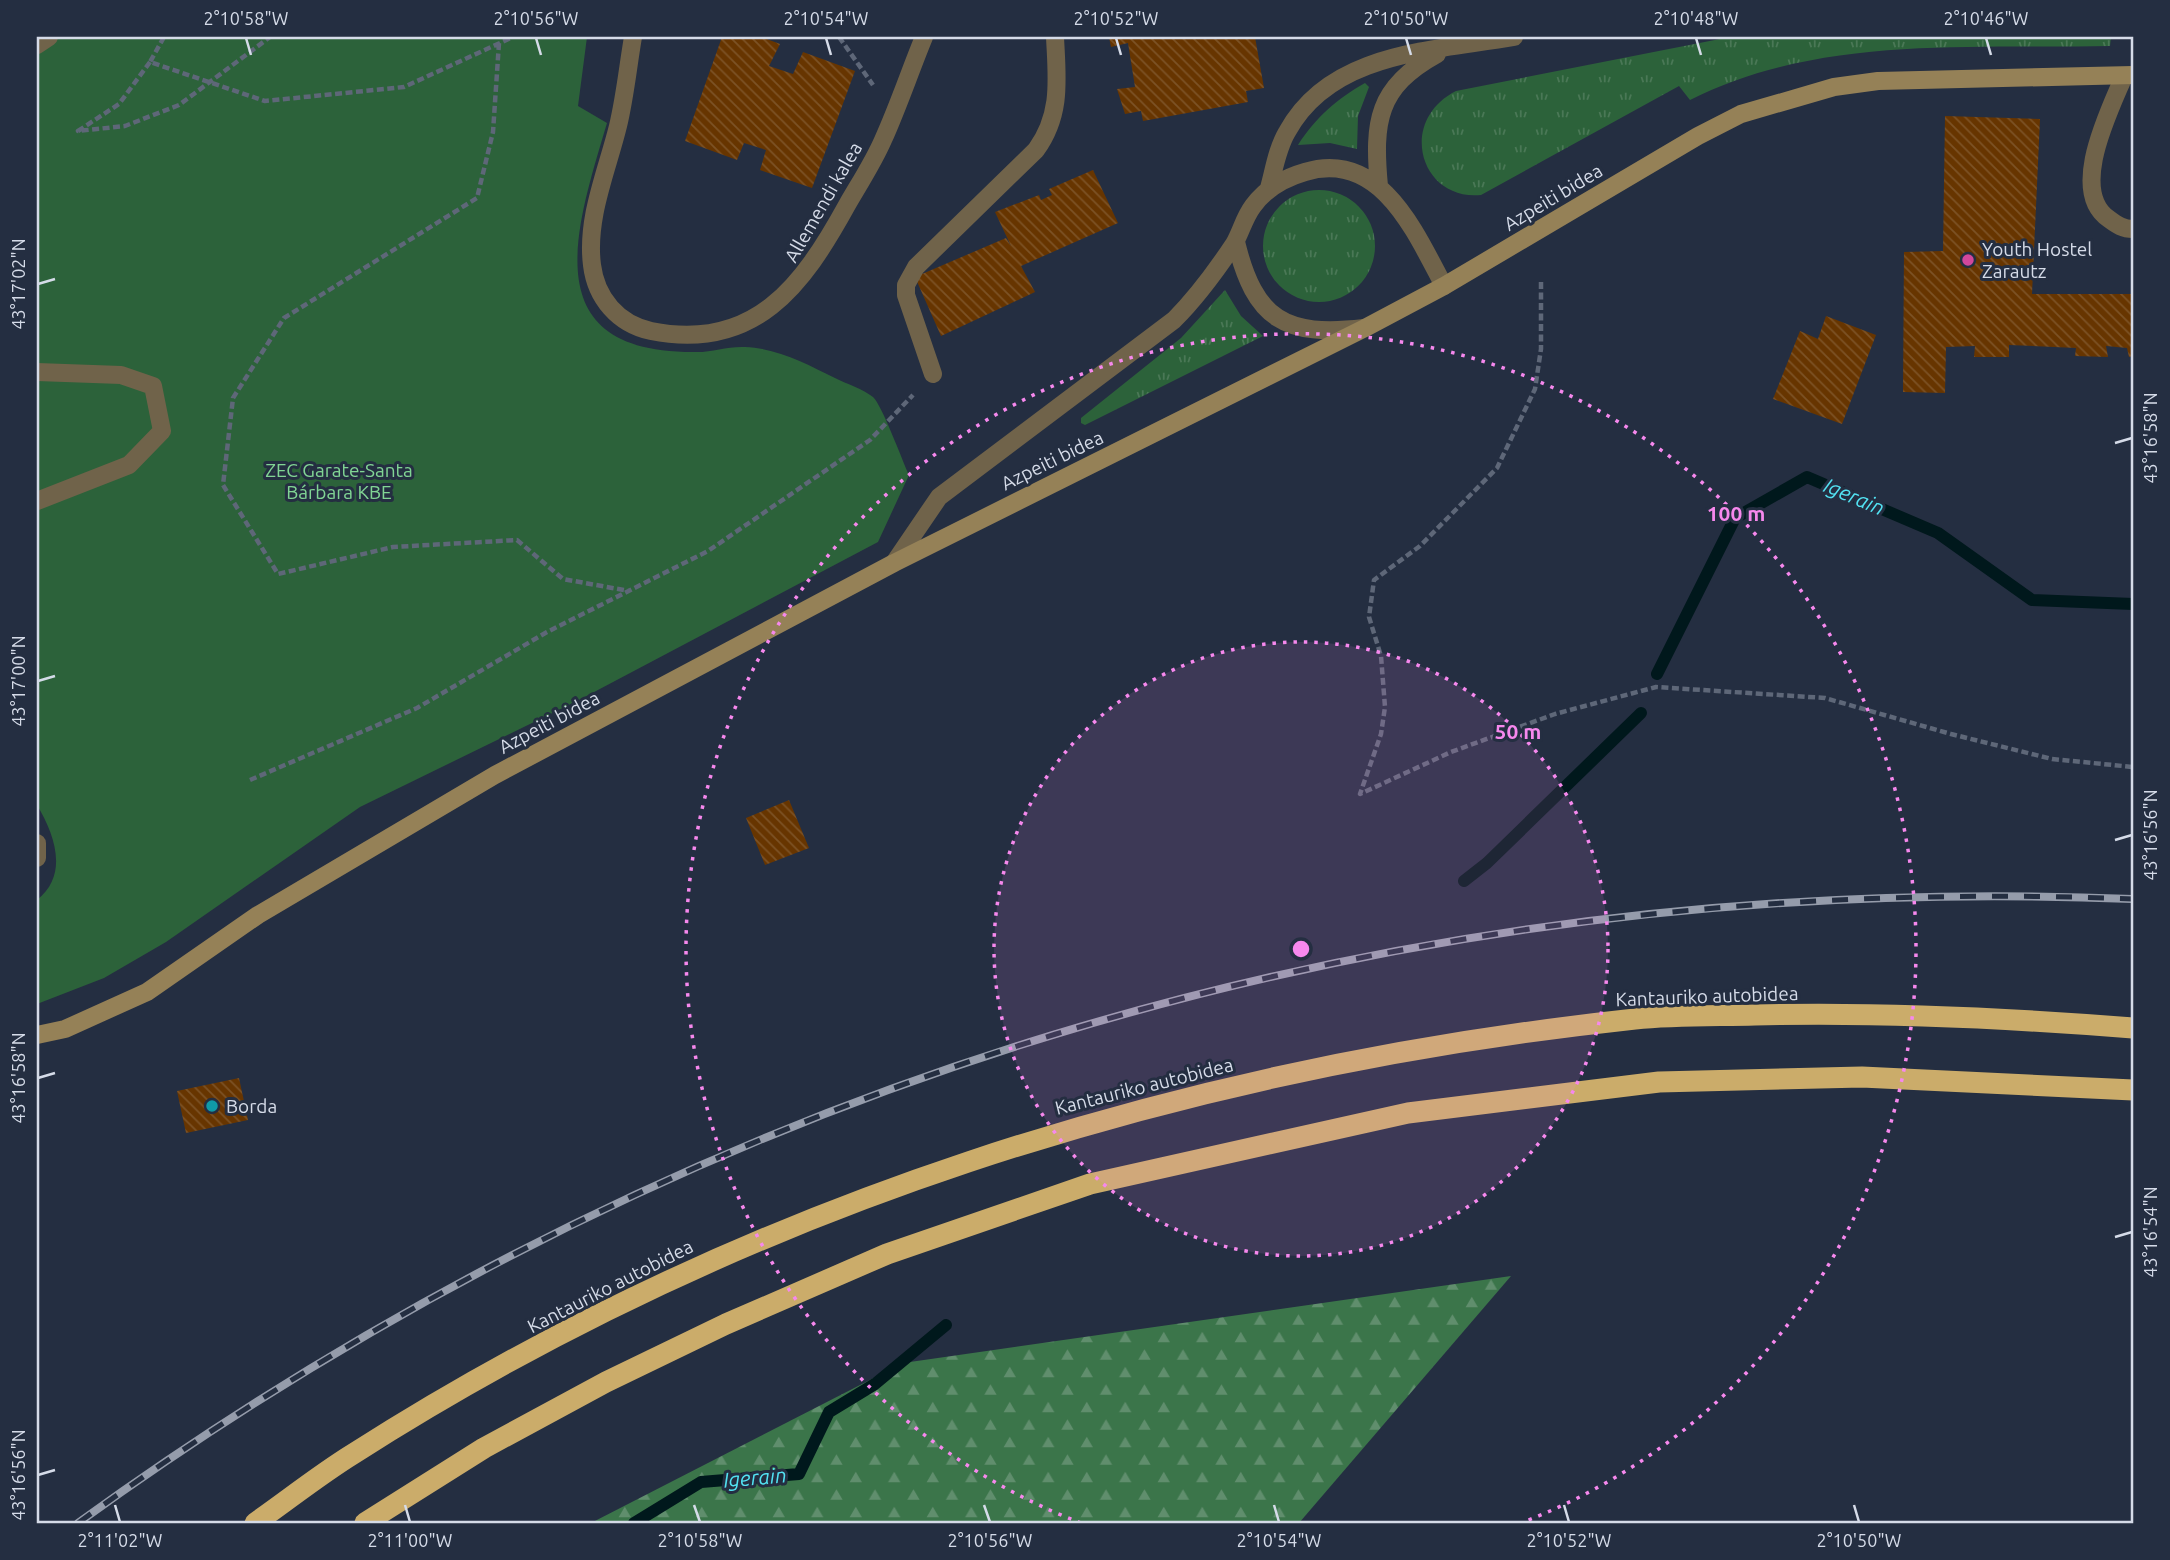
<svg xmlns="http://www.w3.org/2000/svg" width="2170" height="1560" viewBox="0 0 2170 1560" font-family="Ubuntu,sans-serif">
  <defs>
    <pattern id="grass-tufts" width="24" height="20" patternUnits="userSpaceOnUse" patternTransform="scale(1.75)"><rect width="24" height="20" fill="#2c623a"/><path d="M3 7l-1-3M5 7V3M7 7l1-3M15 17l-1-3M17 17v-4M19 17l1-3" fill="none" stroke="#4a7856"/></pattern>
    <pattern id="forest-firs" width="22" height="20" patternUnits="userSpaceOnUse" patternTransform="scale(1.75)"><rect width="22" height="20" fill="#3b754a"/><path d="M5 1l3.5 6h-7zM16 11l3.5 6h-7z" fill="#608e6d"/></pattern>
    <pattern id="building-back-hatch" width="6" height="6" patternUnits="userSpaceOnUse" patternTransform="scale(1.75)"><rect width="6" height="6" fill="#673500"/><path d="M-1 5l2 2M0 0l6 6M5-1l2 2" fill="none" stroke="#7c5225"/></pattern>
  </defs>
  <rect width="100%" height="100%" fill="#242e41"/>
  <path fill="url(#grass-tufts)" d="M1730 37H2111L2110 46C1971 49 1818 35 1690 100L1679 86 1481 195C1420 201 1397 121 1456 91Z
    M1365 83 1369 87 1358 116 1357 149 1330 143 1298 145C1316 117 1337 99 1365 83Z
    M1263 246a56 56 0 1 1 112 0a56 56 0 1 1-112 0Z
    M1225 290 1241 316 1263 336 1085 425 1081 423V418L1181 338Z"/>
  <path fill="url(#forest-firs)" d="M1511 1276 1299 1523H591L903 1363Z"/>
  <path fill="#2c623a" d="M37 37H587L578 106 607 123C576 228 532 354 697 352 713 352 729 346 745 347 777 348 807 364 835 378 847 384 863 389 873 397 882 405 902 460 909 475L878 542 579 700 360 807 166 942 104 978 37 1004V900C69 875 55 835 37 805Z"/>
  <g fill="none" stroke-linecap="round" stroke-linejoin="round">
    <path stroke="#00181c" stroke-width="12" d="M1657 674 1735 518 1807 477 1938 533 2032 600 2133 604
      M1464 881 1487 863 1641 713
      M634 1523 701 1482 799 1474 829 1412 875 1384 946 1325"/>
  </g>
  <path fill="url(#building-back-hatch)" d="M722 37H761L780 44 769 66 793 74 803 52 855 71 812 188 760 170 766 150 744 143 737 160 685 141Z
    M1109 37H1255L1264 88 1246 91 1248 102 1143 121 1141 111 1125 114 1117 89 1135 87 1128 43 1111 47Z
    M1945 116 2040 119 2032 294H2133V356L2129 357 2127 348 2106 346 2108 357 2075 356 2076 348 2009 345V357H1974L1975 346 1946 347 1945 393 1903 392 1904 252 1943 251Z
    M1093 170 1118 223 1021 266 1035 292 941 336 915 277 1006 238 1011 246 995 212 1039 195 1041 200 1052 195 1049 189Z
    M1826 316 1876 335 1842 424 1773 399 1800 331 1818 339Z
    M789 800 809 848 765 865 746 818Z
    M239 1078 248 1120 186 1133 177 1091Z"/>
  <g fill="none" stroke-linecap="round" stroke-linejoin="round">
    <path stroke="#5e6778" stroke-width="4.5" stroke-dasharray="7 3.5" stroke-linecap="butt" d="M164 37 150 62 265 101 404 87 513 37
      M839 37 873 85
      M499 43 493 132 477 198 284 318 233 398 223 485 278 574 393 547 517 540 563 579 629 591
      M150 62 119 104 78 131 125 126 179 105 270 37
      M1541 282V349L1535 389 1497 468 1420 546 1374 580 1369 617 1381 656 1385 707 1381 734 1360 794 1451 752 1555 714 1656 687 1825 698 1951 734 2052 759 2133 767
      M250 780 417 708 547 632 708 551 870 440 913 395"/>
    <path stroke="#70634a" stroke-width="18" d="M933 374 906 295V285L916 267 1036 150C1062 114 1057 79 1055 37"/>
    <path stroke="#70634a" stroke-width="18" d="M633 37C628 66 625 97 618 126 607 171 586 218 592 265 596 298 618 324 651 331 755 352 803 285 847 205 859 184 873 163 883 140 898 107 910 71 924 37
      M37 45 49 37
      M2124 76C2110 110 2068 191 2109 219 2117 225 2123 229 2133 229
      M1379 186C1373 122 1377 87 1437 54
      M1269 188C1274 170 1277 149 1287 132 1331 51 1434 51 1514 37
      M1236 242C1255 320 1285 337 1364 328
      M37 372 121 375 153 386 162 431 129 465 37 501
      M894 563 939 497 1174 320C1197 297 1216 271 1234 244 1241 232 1244 218 1253 206 1266 188 1284 178 1305 172 1381 149 1416 234 1444 286
      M37 843V858"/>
    <path stroke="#958157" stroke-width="18" d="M37 1035 65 1029 147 992 258 915 495 775 894 563 1365 328 1444 286 1698 136 1741 114 1834 87 1878 81 2133 75"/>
    <path stroke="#cbac6a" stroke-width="21" d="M255 1523C288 1500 319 1475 353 1454 741 1206 1179 1068 1635 1019 1674 1015 1715 1016 1755 1015 1881 1012 2007 1018 2133 1028
      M365 1523 484 1448 606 1382 726 1324 887 1254 1090 1184 1408 1113 1659 1082 1862 1077 2133 1090"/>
    <defs>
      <path id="rail" d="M78 1523C685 1084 1384 869 2133 899"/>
    </defs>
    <use href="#rail" stroke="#959cab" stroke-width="8"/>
    <use href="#rail" stroke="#242e41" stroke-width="5" stroke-dasharray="16" stroke-linecap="butt"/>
  </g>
  <path fill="none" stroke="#d5dbe8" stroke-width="2.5" d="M246 38 251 55M536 38 541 55M826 38 831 55M1116 38 1121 55M1406 38 1411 55M1696 38 1701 55M1986 38 1991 55M38 284 55 279M2115 443 2132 438M38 681 55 676M2115 840 2132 835M38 1078 55 1073M2115 1237 2132 1232M38 1475 55 1470M115 1505 120 1522M405 1505 410 1522M694 1505 700 1522M984 1505 990 1522M1274 1505 1279 1522M1564 1505 1569 1522M1854 1505 1859 1522"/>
  <circle cx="1301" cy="949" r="307" fill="#f688ed" fill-opacity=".12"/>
  <g fill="none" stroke="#f688ed" stroke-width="3.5" stroke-dasharray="3.5 7">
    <circle cx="1301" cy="949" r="307"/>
    <path d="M1081 1523A615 615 0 1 1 1521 1523"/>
  </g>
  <circle fill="#d1479c" stroke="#242e41" stroke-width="2.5" cx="1968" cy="260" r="7"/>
  <circle fill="#0f9aa8" stroke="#242e41" stroke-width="2.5" cx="212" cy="1106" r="7"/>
  <g text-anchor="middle" stroke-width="6" stroke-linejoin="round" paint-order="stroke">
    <g font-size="19" fill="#d5dbe8" stroke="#242e41">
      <text transform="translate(1553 197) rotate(-31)" y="7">Azpeiti bidea</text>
      <text transform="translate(823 202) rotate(-60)" y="7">Allemendi kalea</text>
      <text transform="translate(1052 460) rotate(-26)" y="7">Azpeiti bidea</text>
      <text transform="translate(549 722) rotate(-28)" y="7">Azpeiti bidea</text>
      <text transform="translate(1707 996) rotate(-2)" y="7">Kantauriko autobidea</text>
      <text transform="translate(1144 1086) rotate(-14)" y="7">Kantauriko autobidea</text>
      <text transform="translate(610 1286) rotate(-27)" y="7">Kantauriko autobidea</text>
    </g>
    <g font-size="19" fill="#d5dbe8" stroke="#242e41" text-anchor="start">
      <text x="1982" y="256">Youth Hostel<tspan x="1982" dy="22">Zarautz</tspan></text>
      <text x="226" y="1113">Borda</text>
    </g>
    <g font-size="19" fill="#81d594" stroke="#242e41">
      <text x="339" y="477">ZEC Garate-Santa<tspan x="339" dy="22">Bárbara KBE</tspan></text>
    </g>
    <g font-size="21" font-style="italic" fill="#52e2f2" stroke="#242e41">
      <text transform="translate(1854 497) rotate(23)" y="7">Igerain</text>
      <text transform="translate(755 1478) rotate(-5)" y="7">Igerain</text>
    </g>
  </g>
  <circle cx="1301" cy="949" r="10" fill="#f688ed" stroke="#242e41" stroke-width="3.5"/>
  <g font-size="21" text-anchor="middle" font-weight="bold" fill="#f688ed" stroke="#242e41" stroke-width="6" stroke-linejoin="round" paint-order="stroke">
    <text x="1736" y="521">100 m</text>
    <text x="1518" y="739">50 m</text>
  </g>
  <rect width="2170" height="1560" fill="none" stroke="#242e41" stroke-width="77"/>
  <rect x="38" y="38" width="2094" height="1484" fill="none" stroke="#d5dbe8" stroke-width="2.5"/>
  <g font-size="18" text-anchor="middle" fill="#d5dbe8">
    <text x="246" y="25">2°10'58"W</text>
    <text x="536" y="25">2°10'56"W</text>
    <text x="826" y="25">2°10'54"W</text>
    <text x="1116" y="25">2°10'52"W</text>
    <text x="1406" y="25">2°10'50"W</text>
    <text x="1696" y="25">2°10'48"W</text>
    <text x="1986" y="25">2°10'46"W</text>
    <text transform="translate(19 284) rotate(-90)" y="6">43°17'02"N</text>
    <text transform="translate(2151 438) rotate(-90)" y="6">43°16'58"N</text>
    <text transform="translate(19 681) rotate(-90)" y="6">43°17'00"N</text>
    <text transform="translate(2151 835) rotate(-90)" y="6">43°16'56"N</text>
    <text transform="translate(19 1078) rotate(-90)" y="6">43°16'58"N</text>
    <text transform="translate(2151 1232) rotate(-90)" y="6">43°16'54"N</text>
    <text transform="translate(19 1475) rotate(-90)" y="6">43°16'56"N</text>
    <text x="120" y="1547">2°11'02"W</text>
    <text x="410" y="1547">2°11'00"W</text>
    <text x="700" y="1547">2°10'58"W</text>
    <text x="990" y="1547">2°10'56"W</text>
    <text x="1279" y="1547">2°10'54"W</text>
    <text x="1569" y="1547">2°10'52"W</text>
    <text x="1859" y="1547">2°10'50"W</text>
  </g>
</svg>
